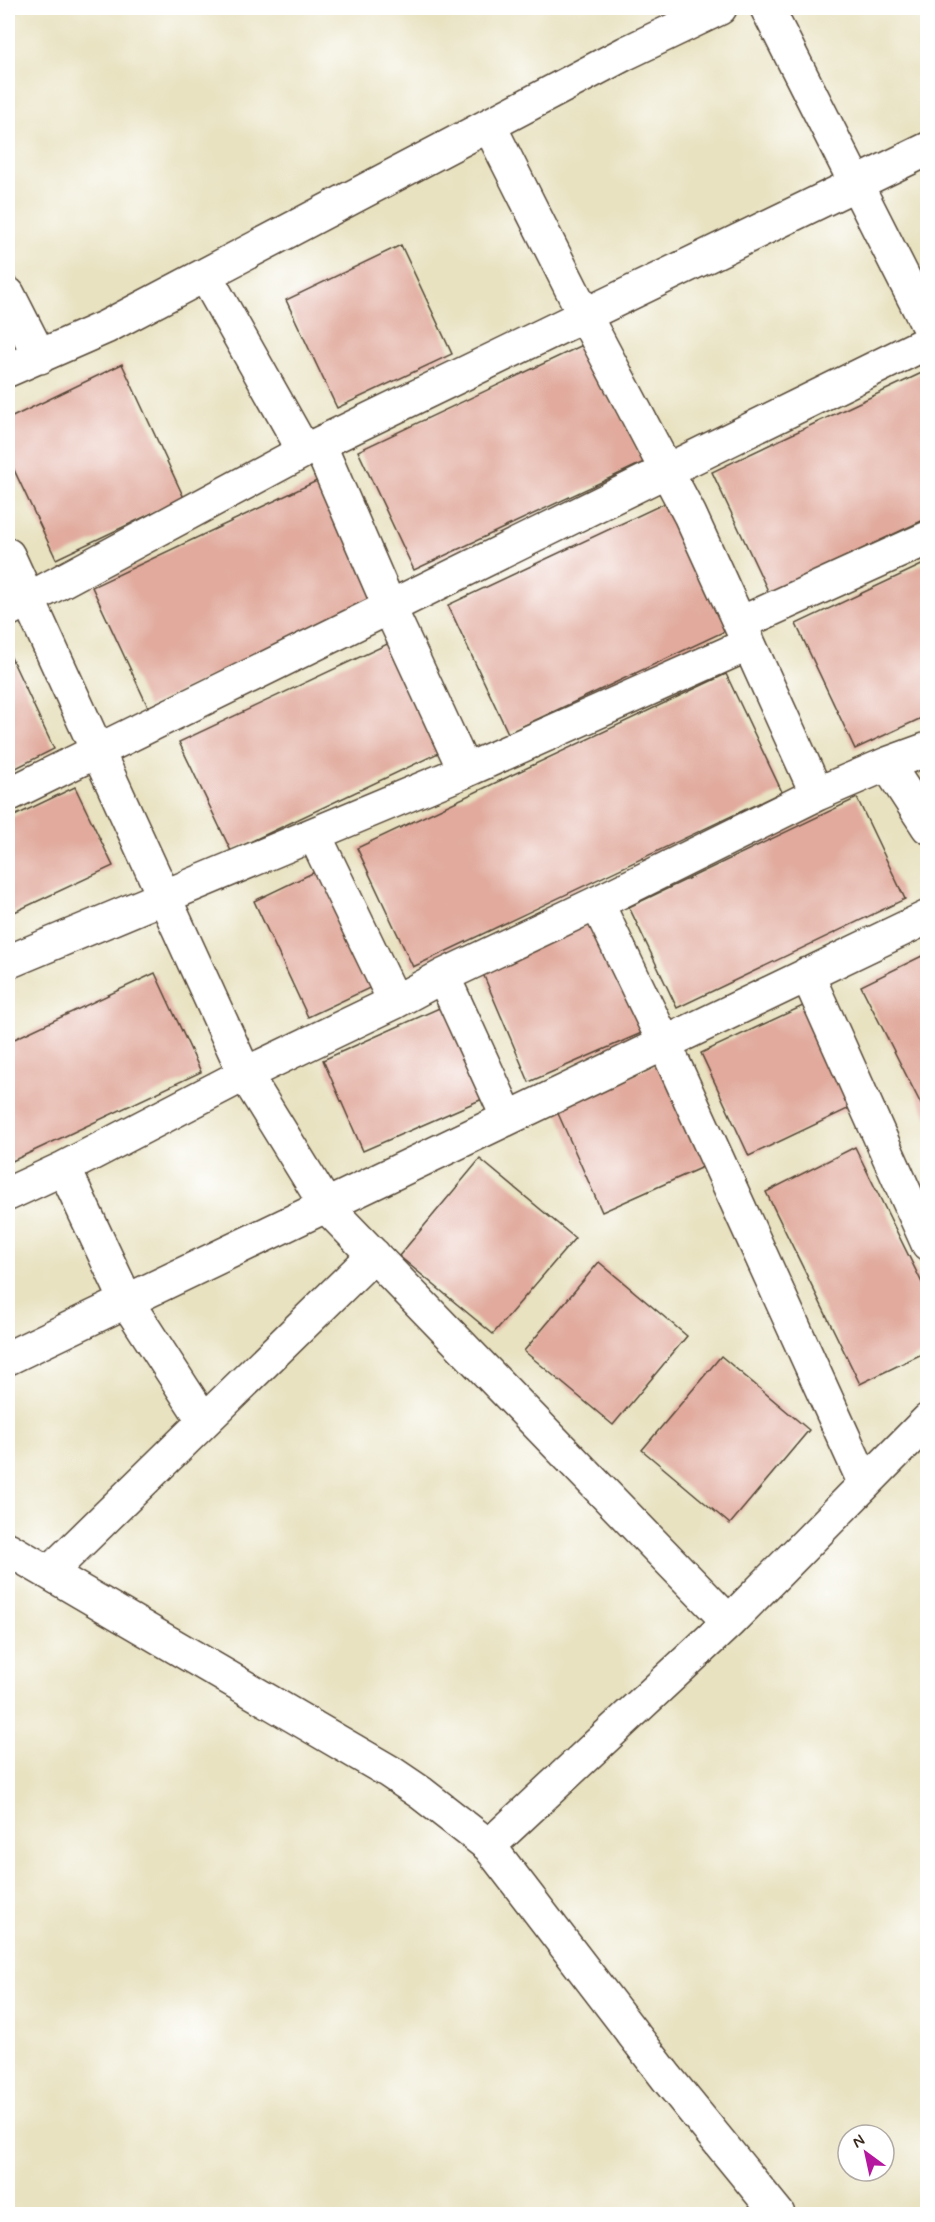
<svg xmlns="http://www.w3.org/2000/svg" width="935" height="2222" viewBox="0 0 935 2222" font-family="Mynerve,sans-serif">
  <rect width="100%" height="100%" fill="#fff"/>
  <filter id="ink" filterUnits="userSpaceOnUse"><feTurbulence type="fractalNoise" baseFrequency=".0167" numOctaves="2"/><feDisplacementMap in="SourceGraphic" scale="12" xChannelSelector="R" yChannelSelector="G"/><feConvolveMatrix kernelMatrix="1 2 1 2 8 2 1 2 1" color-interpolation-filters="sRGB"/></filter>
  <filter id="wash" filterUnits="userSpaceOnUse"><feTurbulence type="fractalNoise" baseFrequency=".008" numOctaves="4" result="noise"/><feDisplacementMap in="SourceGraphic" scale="24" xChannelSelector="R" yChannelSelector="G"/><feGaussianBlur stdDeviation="1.35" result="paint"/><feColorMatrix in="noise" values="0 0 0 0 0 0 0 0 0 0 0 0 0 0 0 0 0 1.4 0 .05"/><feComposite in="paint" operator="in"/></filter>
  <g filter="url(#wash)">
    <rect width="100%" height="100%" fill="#e8e2c1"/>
    <g id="blocks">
      <path fill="#e1aa9d" d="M401 245 452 354 337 408 286 300Z
        M587 343 644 462 414 570 358 451Z
        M122 364 184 498 56 559 8 457V419Z
        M928 370V518L769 593 712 472Z
        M323 478 380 598 148 707 92 587Z
        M676 498 736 626 508 733 448 605Z
        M928 562V715L855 749 796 624Z
        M398 639 449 748 231 851 179 742Z
        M8 651 54 749 8 772Z
        M726 674 782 792 413 967 357 848Z
        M75 787 113 866 8 915V819Z
        M857 798 905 899 677 1008 629 907Z
        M321 869 376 985 308 1017 254 901Z
        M599 919 646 1031 529 1082 481 969Z
        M928 953V1118L861 986Z
        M155 973 201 1072 8 1163V1042Z
        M446 1005 487 1097 363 1151 323 1060Z
        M805 1005 852 1107 749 1156 701 1053Z
        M661 1062 707 1165 602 1212 556 1109Z
        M855 1147 928 1295V1351L860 1384 766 1192Z
        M480 1159 575 1238 493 1334 399 1256Z
        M599 1262 687 1336 613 1425 524 1351Z
        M721 1356 809 1430 730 1524 642 1450Z"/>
    </g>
  </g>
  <g filter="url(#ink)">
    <use href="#blocks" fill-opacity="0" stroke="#554636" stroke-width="1.5"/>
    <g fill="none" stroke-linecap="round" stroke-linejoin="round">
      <defs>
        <path id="minor" d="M767 8 928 326
          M489 125 584 314 690 515 749 644
          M205 275 304 451
          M8 294 40 357
          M8 370 106 327 626 53 720 8
          M319 444 397 624 465 771
          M8 555 245 1074 327 1207 729 1622
          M8 610 304 451 928 149
          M741 623 928 538
          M887 764 928 827
          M8 795 928 342
          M314 834 395 1002
          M597 903 664 1042 865 1484
          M8 962 465 771 749 644 817 794 887 764 928 749
          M807 974 928 1244
          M443 976 508 1118
          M64 1168 127 1302 204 1421
          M8 1194 64 1168 245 1074 395 1002 443 976 597 903 817 794
          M8 1358C315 1213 620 1062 928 917
          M8 1549 390 1772 421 1793 489 1846 667 2078 778 2214
          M50 1572 374 1255
          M489 1846 729 1622 928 1420"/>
      </defs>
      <use href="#minor" stroke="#554636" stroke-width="36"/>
      <use href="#minor" stroke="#fff" stroke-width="33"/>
    </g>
  </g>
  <rect width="935" height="2222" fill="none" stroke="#fff" stroke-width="30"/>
  <g transform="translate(866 2153) rotate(327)"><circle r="28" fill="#ffffff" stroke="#b1aaa5" stroke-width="1.5"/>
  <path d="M0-4.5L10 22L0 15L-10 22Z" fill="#b5179e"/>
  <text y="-9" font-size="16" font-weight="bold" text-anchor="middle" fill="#3b2a1e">N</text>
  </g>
</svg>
